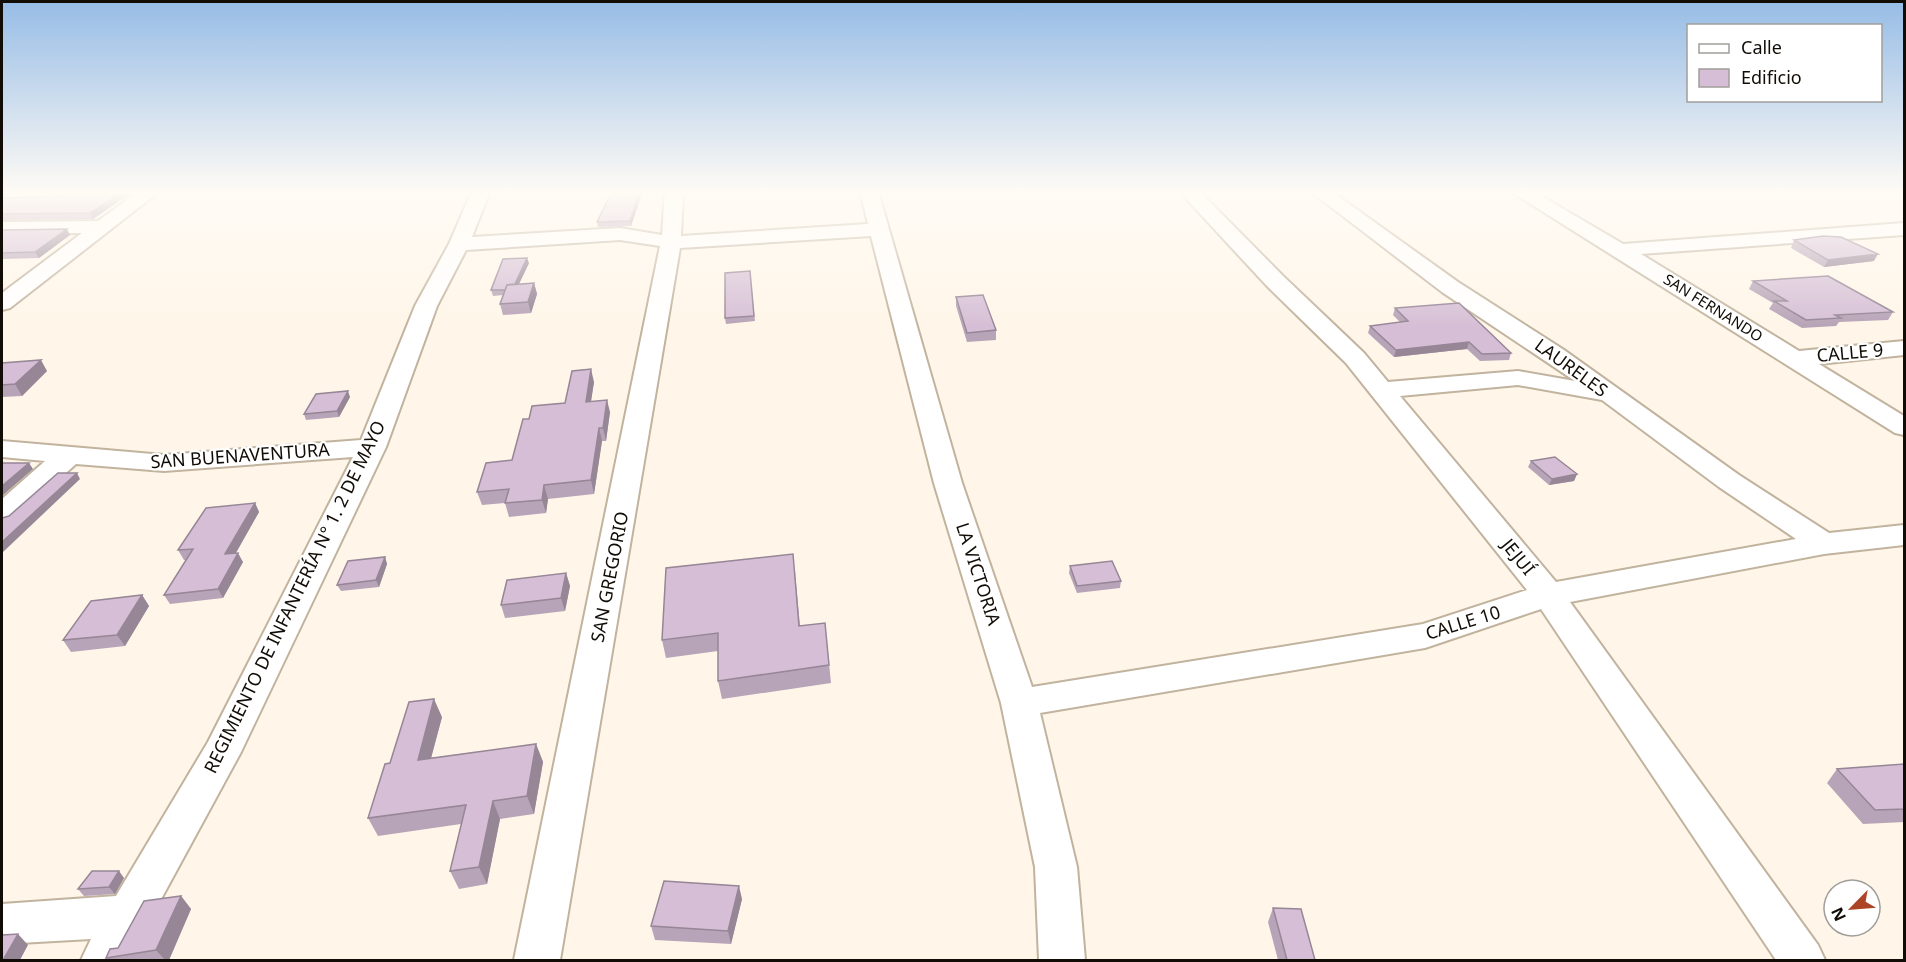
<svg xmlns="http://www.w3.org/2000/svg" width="1906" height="962" viewBox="0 0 1906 962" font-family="'Noto Sans',sans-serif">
  <rect width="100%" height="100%" fill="#fff6e9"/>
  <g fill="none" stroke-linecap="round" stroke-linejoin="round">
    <defs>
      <path id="street" d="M139 191H160L10 308 2 310V293L82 233 2 234V222L98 221Z
        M472 191H490L472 237 620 228 662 235 665 191H683L681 236 868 224 860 191H878L962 483 1032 687 1423 624 1527 590 1346 363 1267 286 1179 191H1199L1283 276 1364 353 1388 382 1518 371 1575 381 1442 292 1310 191H1331L1458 282 1564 350 1739 475 1829 533 1904 525V545L1824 554 1570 602 1818 945 1825 960H1776L1541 609 1425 648 1040 713 1077 867 1085 960H1039L1035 867 1001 703 934 483 871 236 680 248 560 960H514L660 246 620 240 466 250 437 306 386 447 241 752 128 960H81L91 939 2 944V904L116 896 208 742 353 457 164 471 76 464 12 521 2 523V499L45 461 2 457V441L164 455 361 440 415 306 449 244ZM1518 385 1602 400 1719 487 1796 539 1556 582 1400 396Z
        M1510 191H1533L1623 244 1904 223V235L1641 254 1799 351 1904 341V355L1819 364 1904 416V435L1895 433Z"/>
    </defs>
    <use href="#street" stroke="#c1b39e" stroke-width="4"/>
    <use href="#street" fill="#fff" fill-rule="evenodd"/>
  </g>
  <path fill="#b8a4b8" d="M69 191H134L93 219 2 220V198L61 196Z
    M643 191 631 226 598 227 597 222Z
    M2 230 70 235 39 258 2 259Z
    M1794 240 1874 261 1824 267 1791 248Z
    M529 263 519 284 534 283 537 294 531 313 503 315 500 304 503 295 493 296 491 290Z
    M750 271 755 321 726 324 725 318Z
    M1753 281 1893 312 1888 320 1839 322 1836 326 1802 328 1769 309 1773 303 1749 289Z
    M956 297 996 330V340L967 342 956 306Z
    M1395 308 1511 353 1509 360 1480 361 1467 349 1394 357 1368 333 1370 326 1400 322 1393 315Z
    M2 363 47 371 22 396 2 397Z
    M594 382 591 401 610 412 606 441H602L594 494 548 499 546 513 509 517 505 503 482 505 477 492 512 460 565 403Z
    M350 397 339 417 306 420 304 414Z
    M1531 461 1577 474 1574 481 1549 485 1528 467Z
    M255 503 259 512 236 553 243 562 223 598 170 604 164 595 186 560H184L178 550Z
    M385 557 387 564 379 587 341 591 337 585Z
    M1070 566 1121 581 1120 588 1077 593 1069 573Z
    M795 571 800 626 825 623 831 683 722 699 718 681V651L666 658 662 640Z
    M566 573 570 586 565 611 505 618 501 605Z
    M142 595 149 606 125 646 71 652 63 640Z
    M442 717 431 758 536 744 543 762 534 814 500 819 487 884 459 889 450 871 461 824 378 836 368 818 390 763Z
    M1905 765V822L1863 824 1827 783 1837 769Z
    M124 878 115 894 84 896 78 889Z
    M181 896 191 909 169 960H108L106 958Z
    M742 899 731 944 655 940 651 926Z
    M1273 908 1315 960H1278L1268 922Z"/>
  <path fill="#968696" d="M2 191H9L2 197Z
    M123 191H134L93 219 90 213Z
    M640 191H643L631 226 630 221Z
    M67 229 70 235 39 258 35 252Z
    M1878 254 1874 261 1824 267 1828 260Z
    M527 258 529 263 514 294 513 289Z
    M534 283 537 294 531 313 528 302Z
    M1469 342 1467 349 1394 357 1396 350Z
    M41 360 47 371 22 396 15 384Z
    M591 369 594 382 589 414 586 402Z
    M348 391 350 397 339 417 337 411Z
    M607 400 610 412 606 441 603 428Z
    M599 428 602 441 594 494 591 480Z
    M29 463 33 469 2 496V486Z
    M77 473 80 479 2 553V542Z
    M1577 474 1574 481 1549 485 1552 479Z
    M544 485 548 499 546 513 542 500Z
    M255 503 259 512 230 563 225 554Z
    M238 553 243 562 223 598 218 589Z
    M385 557 387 564 379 587 376 580Z
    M566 573 570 586 565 611 561 598Z
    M142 595 149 606 125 646 117 635Z
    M434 699 442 717 426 777 418 760Z
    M536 744 543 762 534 814 527 796Z
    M493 801 500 819 487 884 479 867Z
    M119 871 124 878 115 894 109 887Z
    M739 886 742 899 731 944 728 931Z
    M181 896 191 909 169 960H165L156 950Z
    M18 934 28 945 20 960H3Z"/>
  <path fill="#d6bfd6" stroke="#968696" stroke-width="1.5" d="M69 191H123L90 213 2 214V198L61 196Z
    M612 191H640L630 221 597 222Z
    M67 229 35 252 2 253V230Z
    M1823 236 1841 237 1878 254 1828 260 1794 240Z
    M527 258 515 284 507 285 505 290H491L503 259Z
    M750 271 754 316 725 318V273Z
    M1828 276 1893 312 1835 315 1841 318 1806 320 1774 301H1787L1753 281Z
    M534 283 528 302 500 304 507 285Z
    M983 295 996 330 967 333 956 297Z
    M1459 303 1511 353 1482 354 1469 342 1396 350 1370 326 1408 321 1395 308Z
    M41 360 15 384 2 385V363Z
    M591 369 586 402 607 400 603 428H599L591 480 544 485 542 500 505 503 509 489 477 492 486 463 512 460 523 419H529L532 406 565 403 572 371Z
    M348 391 337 411 304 414 316 394Z
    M1555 457 1577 474 1552 479 1531 461Z
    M2 463H29L2 486Z
    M58 473H77L2 542V518L9 516Z
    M255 503 225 554 238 553 218 589 164 595 193 549 178 550 206 508Z
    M793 554 799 626 825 623 829 665 718 681V633L662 640 666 568Z
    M385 557 376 580 337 585 348 561Z
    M1112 561 1121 581 1077 586 1070 566Z
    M566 573 561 598 501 605 507 580Z
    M142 595 117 635 63 640 91 601Z
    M434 699 418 760 536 744 527 796 493 801 479 867 450 871 466 805 368 818 385 764 390 763 409 702Z
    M1904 764 1905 809 1875 810 1837 769Z
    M92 871H119L109 887 78 889Z
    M664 881 739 886 728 931 651 926Z
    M181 896 156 950 106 958 110 949 118 948 144 901Z
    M1273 908 1301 909 1315 960H1287Z
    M18 934 3 960H2V935Z"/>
  <linearGradient id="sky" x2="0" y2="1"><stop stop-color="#96bce6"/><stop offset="0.59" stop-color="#fffbf5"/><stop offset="1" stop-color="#fffbf5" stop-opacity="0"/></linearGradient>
  <rect width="1906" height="326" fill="url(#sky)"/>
  <g text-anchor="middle" stroke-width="4.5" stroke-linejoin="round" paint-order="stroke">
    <g font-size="15" fill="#110c06" stroke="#fff">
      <text transform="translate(1713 308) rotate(32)" y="5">SAN FERNANDO</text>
    </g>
    <g font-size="18" fill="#110c06" stroke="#fff">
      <text transform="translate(1850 353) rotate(-5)" y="6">CALLE 9</text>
      <text transform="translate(1571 368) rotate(36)" y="6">LAURELES</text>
      <text transform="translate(240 456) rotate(-4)" y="6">SAN BUENAVENTURA</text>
      <text transform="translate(1518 557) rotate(51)" y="6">JEJUÍ</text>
      <text transform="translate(978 574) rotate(72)" y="6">LA VICTORIA</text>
      <text transform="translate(610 577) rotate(-79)" y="6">SAN GREGORIO</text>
      <text transform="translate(295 597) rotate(-64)" y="6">REGIMIENTO DE INFANTERÍA N° 1. 2 DE MAYO</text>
      <text transform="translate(1463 623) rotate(-17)" y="6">CALLE 10</text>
    </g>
  </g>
  <rect width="1906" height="962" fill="none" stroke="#110c06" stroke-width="6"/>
  <rect x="1687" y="24" width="195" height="78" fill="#ffffff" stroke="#a09e9b" stroke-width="1.5"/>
  <rect x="1699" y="44" width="30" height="9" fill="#ffffff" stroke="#a09e9b" stroke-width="1.5"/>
  <text x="1741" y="54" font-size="18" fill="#110c06">Calle</text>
  <rect x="1699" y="69" width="30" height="18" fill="#d6bfd6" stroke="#a09e9b" stroke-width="1.5"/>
  <text x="1741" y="84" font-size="18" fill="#110c06">Edificio</text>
  <g transform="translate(1852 908) rotate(245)"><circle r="28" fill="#ffffff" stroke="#a09e9b" stroke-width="1.5"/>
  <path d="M0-4.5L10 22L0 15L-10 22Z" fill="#ad4425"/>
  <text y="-9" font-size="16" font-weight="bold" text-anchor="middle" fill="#110c06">N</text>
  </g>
</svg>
